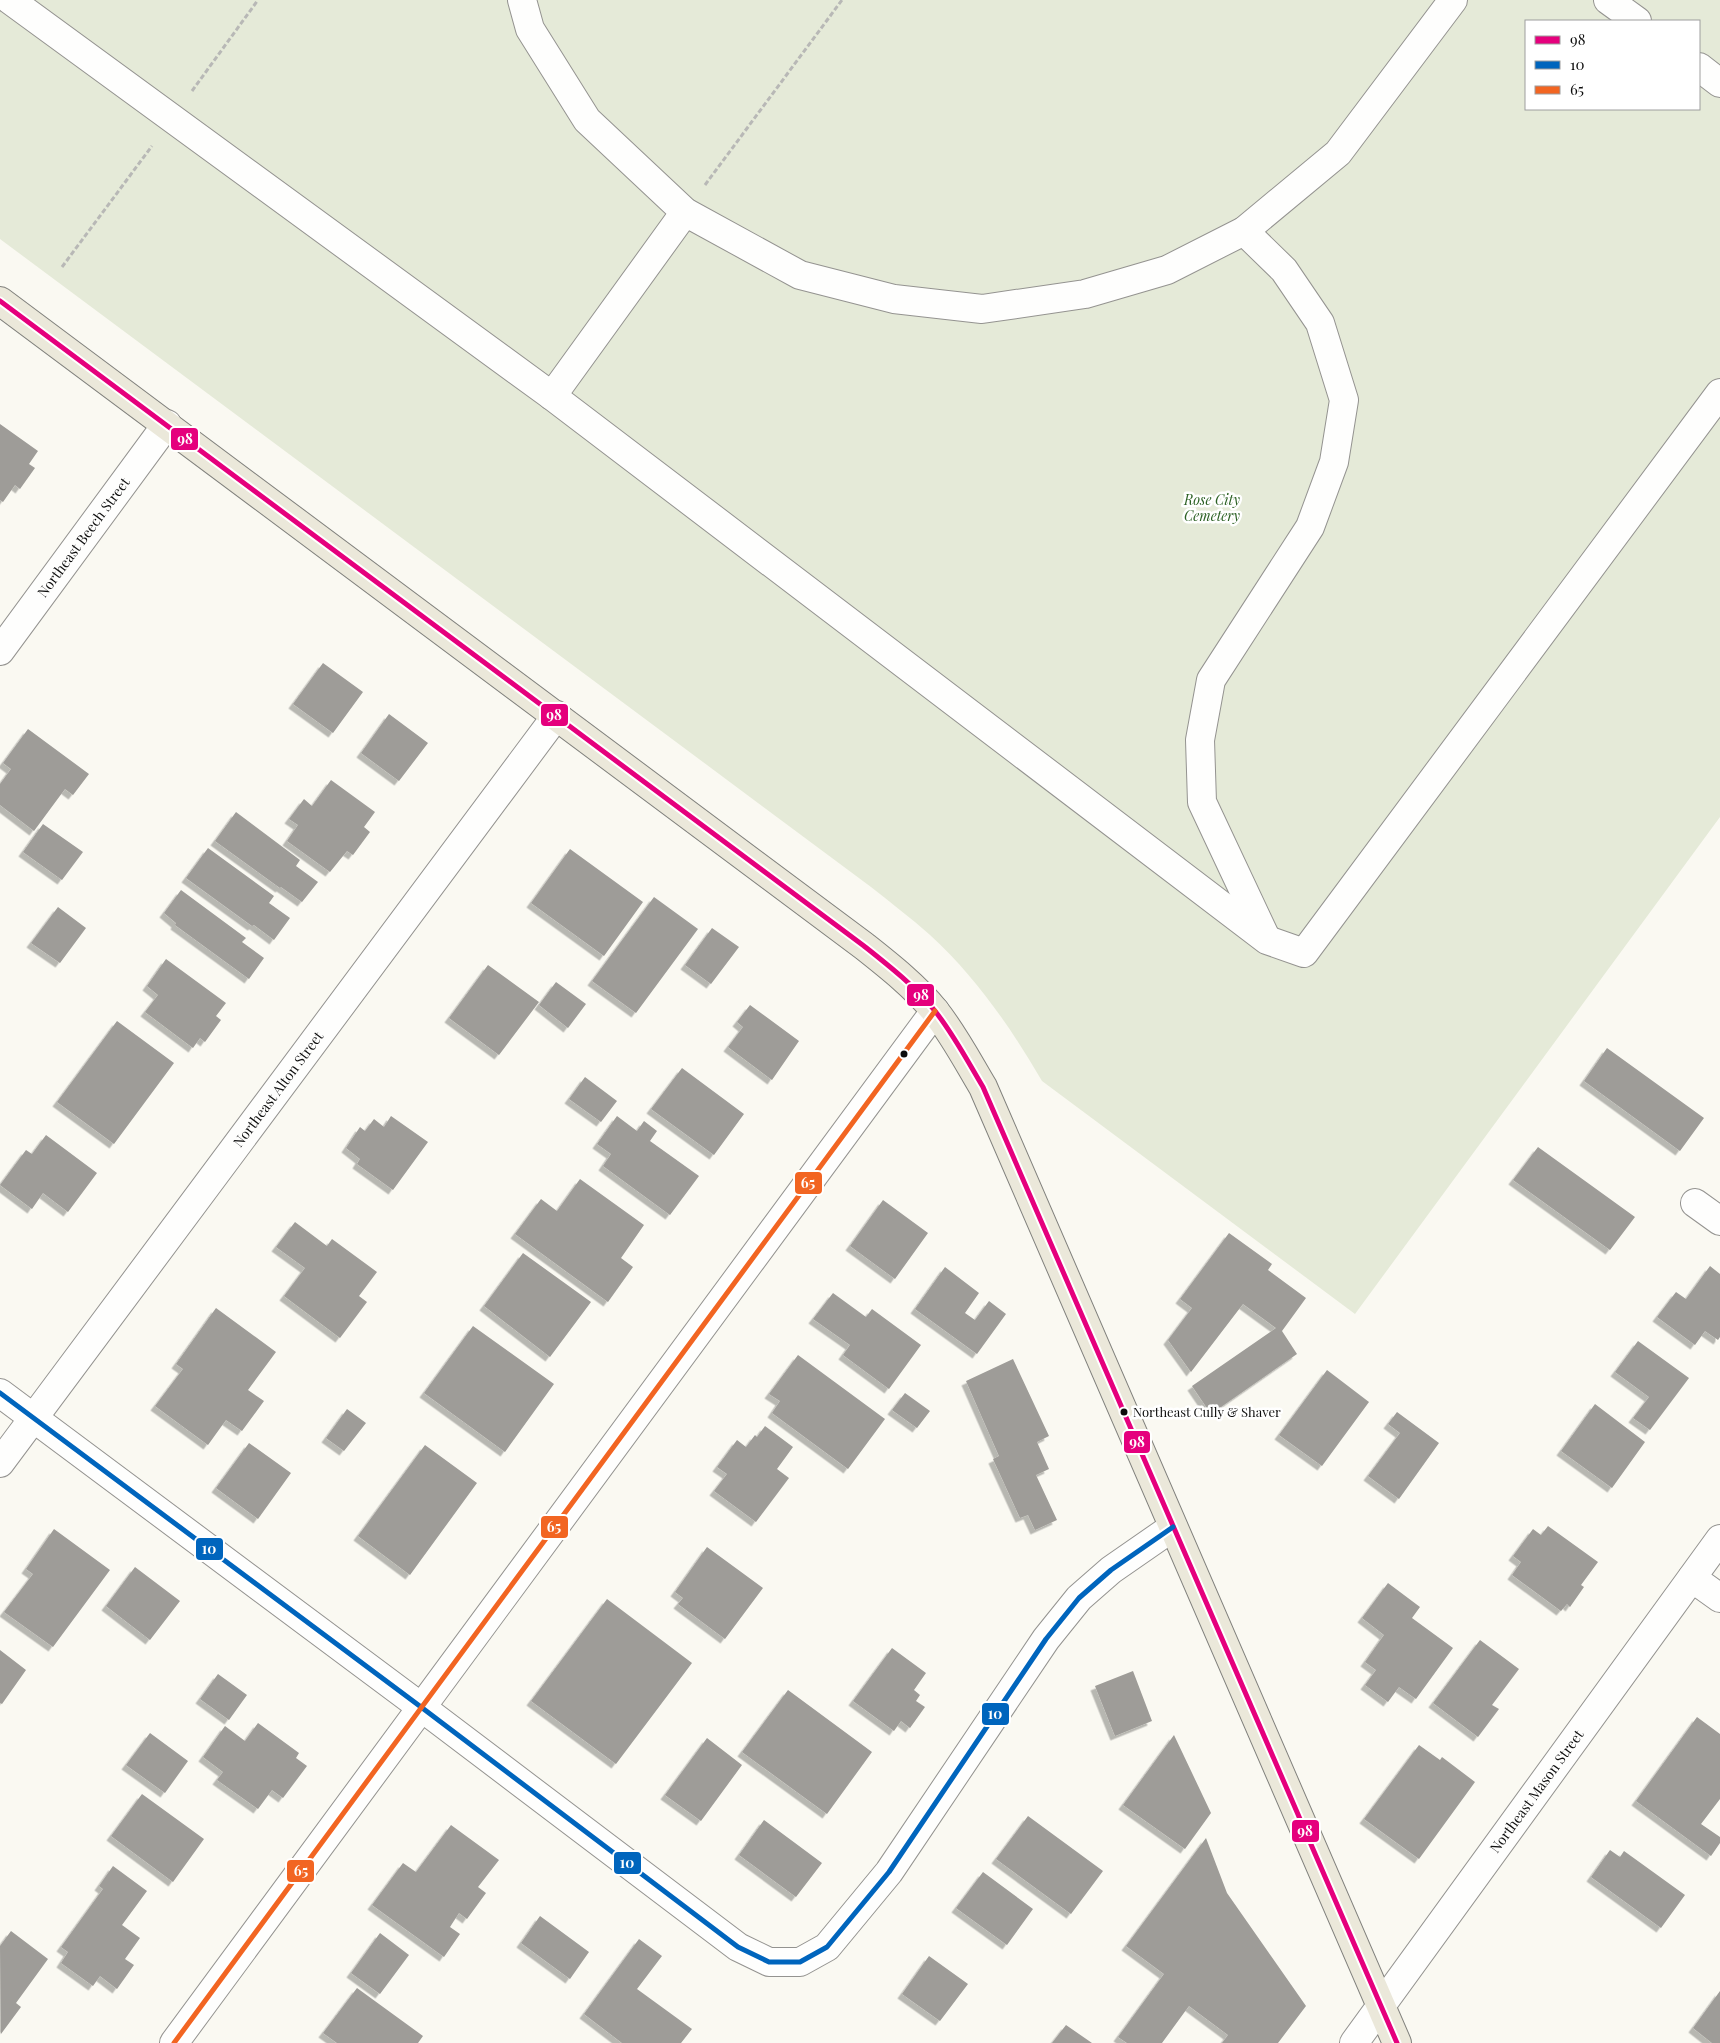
<svg xmlns="http://www.w3.org/2000/svg" width="1720" height="2043" viewBox="0 0 1720 2043" font-family="'Playfair Display',serif">
  <defs>
    <filter id="shadow"><feDropShadow dx="-4.5" dy="4.5" stdDeviation="0" flood-color="#0004"/></filter>
  </defs>
  <rect width="100%" height="100%" fill="#faf9f2"/>
  <path fill="#e5ead8" fill-rule="evenodd" d="M0 0H1720V817L1355 1314 1042 1081C1011 1028 976 977 930 935 911 918 891 903 871 887L0 239ZM1526 21H1699V109H1526Z"/>
  <path fill="#9e9c98" filter="url(#shadow)" d="M0 424 38 451 29 464 35 468 20 489 15 485 3 502 0 500Z
    M323 663 363 692 333 733 293 704Z
    M389 714 428 743 399 781 361 753Z
    M28 729 89 774 73 795 65 789 34 831 0 805V784L11 769 3 763Z
    M331 780 375 812 364 827 370 832 353 855 347 851 330 872 287 841 298 825 289 819 304 799 312 806Z
    M236 812 300 860 296 866 318 882 302 902 281 887 280 888 215 841Z
    M43 824 83 852 62 880 23 852Z
    M208 848 274 896 269 903 290 918 274 940 254 925 252 926 186 878Z
    M570 849 643 902 604 956 531 903Z
    M181 890 246 938 242 942 264 958 249 979 175 925 176 923 164 913Z
    M654 897 698 929 636 1013 592 981Z
    M58 907 86 928 60 963 31 943Z
    M712 928 739 947 711 984 685 965Z
    M166 959 226 1003 216 1016 221 1020 205 1042 200 1038 193 1048 145 1012 158 995 147 986Z
    M488 965 539 1002 499 1055 449 1018Z
    M556 982 586 1004 568 1028 539 1005Z
    M750 1005 799 1041 772 1080 728 1047 743 1027 737 1022Z
    M117 1021 174 1063 114 1144 57 1102Z
    M1607 1048 1704 1118 1680 1151 1584 1081Z
    M682 1068 744 1114 714 1155 651 1109Z
    M585 1077 617 1101 601 1122 569 1099Z
    M391 1116 428 1142 393 1190 357 1164 360 1159 346 1148 360 1127 365 1131 374 1119 384 1127Z
    M617 1116 637 1131 644 1121 657 1131 650 1141 699 1176 670 1215 603 1166 611 1154 597 1144Z
    M46 1135 97 1173 68 1212 43 1193 32 1209 0 1185 26 1150 32 1154Z
    M1538 1147 1635 1217 1610 1250 1513 1180Z
    M580 1179 644 1225 621 1258 633 1267 608 1302 515 1234 541 1199 557 1211Z
    M883 1200 928 1233 895 1279 850 1246Z
    M295 1222 327 1246 332 1239 377 1272 359 1296 367 1302 340 1338 284 1296 305 1268 276 1247Z
    M1229 1233 1272 1264 1268 1270 1306 1298 1282 1331 1297 1354 1211 1414 1192 1386 1276 1328 1243 1304 1191 1372 1168 1340 1192 1308 1180 1299Z
    M523 1253 591 1302 550 1357 484 1306Z
    M1710 1266 1720 1274V1337L1718 1340 1705 1331 1695 1345 1657 1317 1676 1292 1686 1299Z
    M945 1267 979 1293 965 1313 975 1320 989 1301 1006 1314 977 1354 915 1309Z
    M833 1293 866 1317 872 1309 921 1345 889 1389 843 1355 850 1345 813 1319Z
    M216 1308 276 1352 248 1390 264 1401 242 1431 226 1420 208 1445 155 1406 183 1369 176 1364Z
    M473 1326 554 1384 505 1452 424 1393Z
    M1638 1341 1689 1378 1650 1430 1633 1418 1649 1397 1615 1372Z
    M798 1355 885 1419 848 1469 772 1413 780 1401 769 1394Z
    M1013 1359 1049 1436 1037 1442 1049 1469 1036 1475 1057 1520 1035 1530 1028 1515 1020 1518 993 1459 999 1456 966 1381Z
    M1327 1370 1369 1402 1322 1466 1279 1435Z
    M905 1393 930 1411 917 1428 892 1410Z
    M1595 1404 1645 1442 1612 1488 1561 1451Z
    M347 1409 366 1423 344 1451 326 1438Z
    M1397 1412 1439 1443 1399 1499 1368 1476 1400 1433 1388 1424Z
    M765 1426 793 1447 777 1469 789 1478 756 1522 714 1491 727 1474 717 1467 737 1440 746 1447 755 1435 757 1437Z
    M249 1443 291 1473 258 1519 216 1488Z
    M425 1445 477 1483 410 1575 358 1536Z
    M1548 1526 1598 1562 1581 1585 1584 1587 1570 1607 1567 1604 1561 1611 1512 1575 1521 1562 1513 1556 1533 1529 1541 1535Z
    M54 1529 110 1570 53 1647 4 1612 33 1574 26 1569Z
    M707 1547 763 1588 725 1639 678 1604 683 1598 675 1592Z
    M135 1567 180 1601 150 1640 106 1606Z
    M1388 1583 1420 1607 1412 1618 1453 1648 1416 1699 1399 1687 1388 1702 1365 1685 1376 1670 1365 1662 1384 1635 1362 1618Z
    M607 1599 692 1663 616 1764 531 1701Z
    M1480 1640 1519 1669 1492 1705 1499 1709 1478 1737 1433 1703Z
    M892 1648 926 1673 914 1690 920 1695 916 1701 925 1707 910 1728 901 1721 894 1731 853 1701Z
    M0 1650 26 1670 2 1704 0 1703Z
    M1133 1671 1152 1721 1115 1736 1095 1686Z
    M218 1674 247 1695 229 1720 200 1699Z
    M788 1690 872 1752 827 1814 742 1752Z
    M1697 1717 1720 1734V1799L1701 1824 1720 1837V1843L1711 1856 1636 1801Z
    M258 1723 299 1753 296 1758 307 1766 283 1798 272 1790 258 1809 217 1780 223 1772 203 1757 225 1726 245 1741Z
    M150 1733 188 1761 165 1793 126 1765Z
    M1174 1735 1211 1813 1185 1849 1123 1805Z
    M707 1738 742 1765 701 1821 665 1795Z
    M1419 1745 1440 1760 1442 1757 1475 1782 1419 1859 1364 1819Z
    M142 1794 204 1839 173 1882 111 1836Z
    M1028 1816 1103 1871 1071 1914 996 1859Z
    M764 1820 822 1863 796 1897 739 1855Z
    M451 1825 499 1860 478 1887 486 1893 467 1919 459 1913 450 1927 460 1934 444 1957 372 1905 403 1863 416 1872Z
    M1206 1838 1227 1893 1306 2006 1278 2043H1222L1228 2035 1189 2006 1162 2043H1127L1118 2037 1164 1974 1126 1946Z
    M1610 1850 1620 1857 1624 1851 1685 1895 1661 1928 1591 1877Z
    M113 1866 147 1891 122 1925 140 1938 125 1959 134 1965 117 1989 100 1976 93 1986 61 1963 68 1952 61 1947 103 1889 99 1886Z
    M983 1872 1033 1909 1007 1945 956 1908Z
    M540 1916 589 1952 570 1979 521 1943Z
    M11 1931 48 1959 16 2003 21 2007 1 2034 0 1946Z
    M380 1933 409 1955 380 1994 351 1973Z
    M639 1939 662 1956 637 1989 692 2029 681 2043H622L584 2014Z
    M929 1956 968 1984 940 2021 902 1994Z
    M357 1988 423 2036 418 2043H337L323 2033Z
    M1720 1991V2043H1712L1693 2028Z
    M1066 2025 1092 2043H1052Z"/>
  <g fill="none" stroke-linecap="round" stroke-linejoin="round">
    <defs>
      <g id="minor">
        <path d="M10 0 552 396 1267 940 1304 953 1720 393"/>
        <path d="M522 0 530 29 587 120 685 212 800 275 894 299 982 309 1085 294 1167 270 1244 231 1338 153 1453 0"/>
        <path d="M1608 0 1637 21"/>
        <path d="M1699 67 1720 83"/>
        <path d="M1244 231 1284 270 1320 323 1344 400 1334 462 1310 527 1211 680 1200 740 1202 802 1265 936"/>
        <path d="M552 396 685 212"/>
        <path id="s1" d="M0 651 167 424"/>
        <path d="M1695 1203 1720 1221"/>
        <path d="M0 1393 421 1707 738 1947 769 1962H800L827 1947 889 1872 1046 1639 1079 1598 1111 1570 1173 1527"/>
        <path id="s2" d="M0 1463 557 715"/>
        <path d="M1692 1578 1720 1598"/>
        <path d="M174 2043 935 1011"/>
        <path id="s3" d="M1354 2043 1720 1539"/>
      </g>
      <path id="major" d="M0 301 864 946C888 965 916 987 935 1011 954 1035 968 1062 983 1087L1397 2043"/>
    </defs>
    <use href="#minor" stroke="#949390" stroke-width="30"/>
    <use href="#major" stroke="#81817d" stroke-width="30"/>
    <path stroke="#b8b8b6" stroke-width="3" stroke-dasharray="5 2.5" stroke-linecap="butt" d="M192 91 258 0
      M705 185 842 0
      M62 267 152 146"/>
    <use href="#minor" stroke="#fefefd" stroke-width="28"/>
    <use href="#major" stroke="#ebe8da" stroke-width="28"/>
    <defs>
      <path id="bus-1" d="M0 301 864 946C888 965 916 987 935 1011 954 1035 968 1062 983 1087L1397 2043"/>
      <path id="bus-2" d="M0 1393 421 1707 738 1947 769 1962H800L827 1947 889 1872 1046 1639 1079 1598 1111 1570 1173 1527"/>
      <path id="bus-3" d="M174 2043 935 1011"/>
    </defs>
    <use href="#bus-1" stroke="#fff" stroke-width="9"/>
    <use href="#bus-2" stroke="#fff" stroke-width="9"/>
    <use href="#bus-3" stroke="#fff" stroke-width="9"/>
    <use href="#bus-1" stroke="#e5007d" stroke-width="5"/>
    <use href="#bus-2" stroke="#0065bd" stroke-width="5"/>
    <use href="#bus-3" stroke="#f26522" stroke-width="5"/>
  </g>
  <g fill="#0d0d0d" stroke="#fff" stroke-width="2">
    <circle cx="904" cy="1054" r="4.5"/>
    <circle cx="1124" cy="1412" r="4.5"/>
  </g>
  <g text-anchor="middle" stroke-width="5" stroke-linejoin="round" paint-order="stroke">
    <g font-size="13" fill="#0d0d0d" stroke="#fff" text-anchor="start">
      <text x="1133" y="1417">Northeast Cully &amp; Shaver</text>
    </g>
    <g font-size="14" font-style="italic" fill="#2b6023" stroke="#fff">
      <text x="1212" y="505">Rose City<tspan x="1212" dy="16">Cemetery</tspan></text>
    </g>
    <g font-size="14" fill="#0d0d0d" stroke="#fff">
      <text dy="5" stroke="none"><textPath href="#s1" startOffset="141">Northeast Beech Street</textPath></text>
      <text dy="5" stroke="none"><textPath href="#s2" startOffset="466">Northeast Alton Street</textPath></text>
      <text dy="5" stroke="none"><textPath href="#s3" startOffset="311">Northeast Mason Street</textPath></text>
    </g>
  </g>
  <g stroke="#fff" stroke-width="2">
    <rect x="170" y="427" width="29" height="24" rx="5" fill="#e5007d"/>
    <rect x="540" y="703" width="29" height="24" rx="5" fill="#e5007d"/>
    <rect x="906" y="983" width="29" height="24" rx="5" fill="#e5007d"/>
    <rect x="794" y="1171" width="29" height="24" rx="5" fill="#f26522"/>
    <rect x="1123" y="1430" width="28" height="24" rx="5" fill="#e5007d"/>
    <rect x="540" y="1515" width="29" height="24" rx="5" fill="#f26522"/>
    <rect x="195" y="1537" width="29" height="24" rx="5" fill="#0065bd"/>
    <rect x="981" y="1702" width="29" height="24" rx="5" fill="#0065bd"/>
    <rect x="1291" y="1819" width="29" height="24" rx="5" fill="#e5007d"/>
    <rect x="613" y="1851" width="29" height="24" rx="5" fill="#0065bd"/>
    <rect x="286" y="1859" width="29" height="24" rx="5" fill="#f26522"/>
  </g>
  <g font-size="14" text-anchor="middle" font-weight="bold" fill="#fff">
    <text x="185" y="444">98</text>
    <text x="554" y="720">98</text>
    <text x="921" y="1000">98</text>
    <text x="808" y="1188">65</text>
    <text x="1137" y="1447">98</text>
    <text x="554" y="1532">65</text>
    <text x="209" y="1554">10</text>
    <text x="995" y="1719">10</text>
    <text x="1305" y="1836">98</text>
    <text x="627" y="1868">10</text>
    <text x="301" y="1876">65</text>
  </g>
  <rect x="1525" y="20" width="175" height="90" fill="#ffffff" stroke="#9e9e9e"/>
  <rect x="1535" y="36" width="25" height="8" fill="#e5007d" stroke="#9e9e9e"/>
  <text x="1570" y="45" font-size="15" fill="#0d0d0d">98</text>
  <rect x="1535" y="61" width="25" height="8" fill="#0065bd" stroke="#9e9e9e"/>
  <text x="1570" y="70" font-size="15" fill="#0d0d0d">10</text>
  <rect x="1535" y="86" width="25" height="8" fill="#f26522" stroke="#9e9e9e"/>
  <text x="1570" y="95" font-size="15" fill="#0d0d0d">65</text>
</svg>
